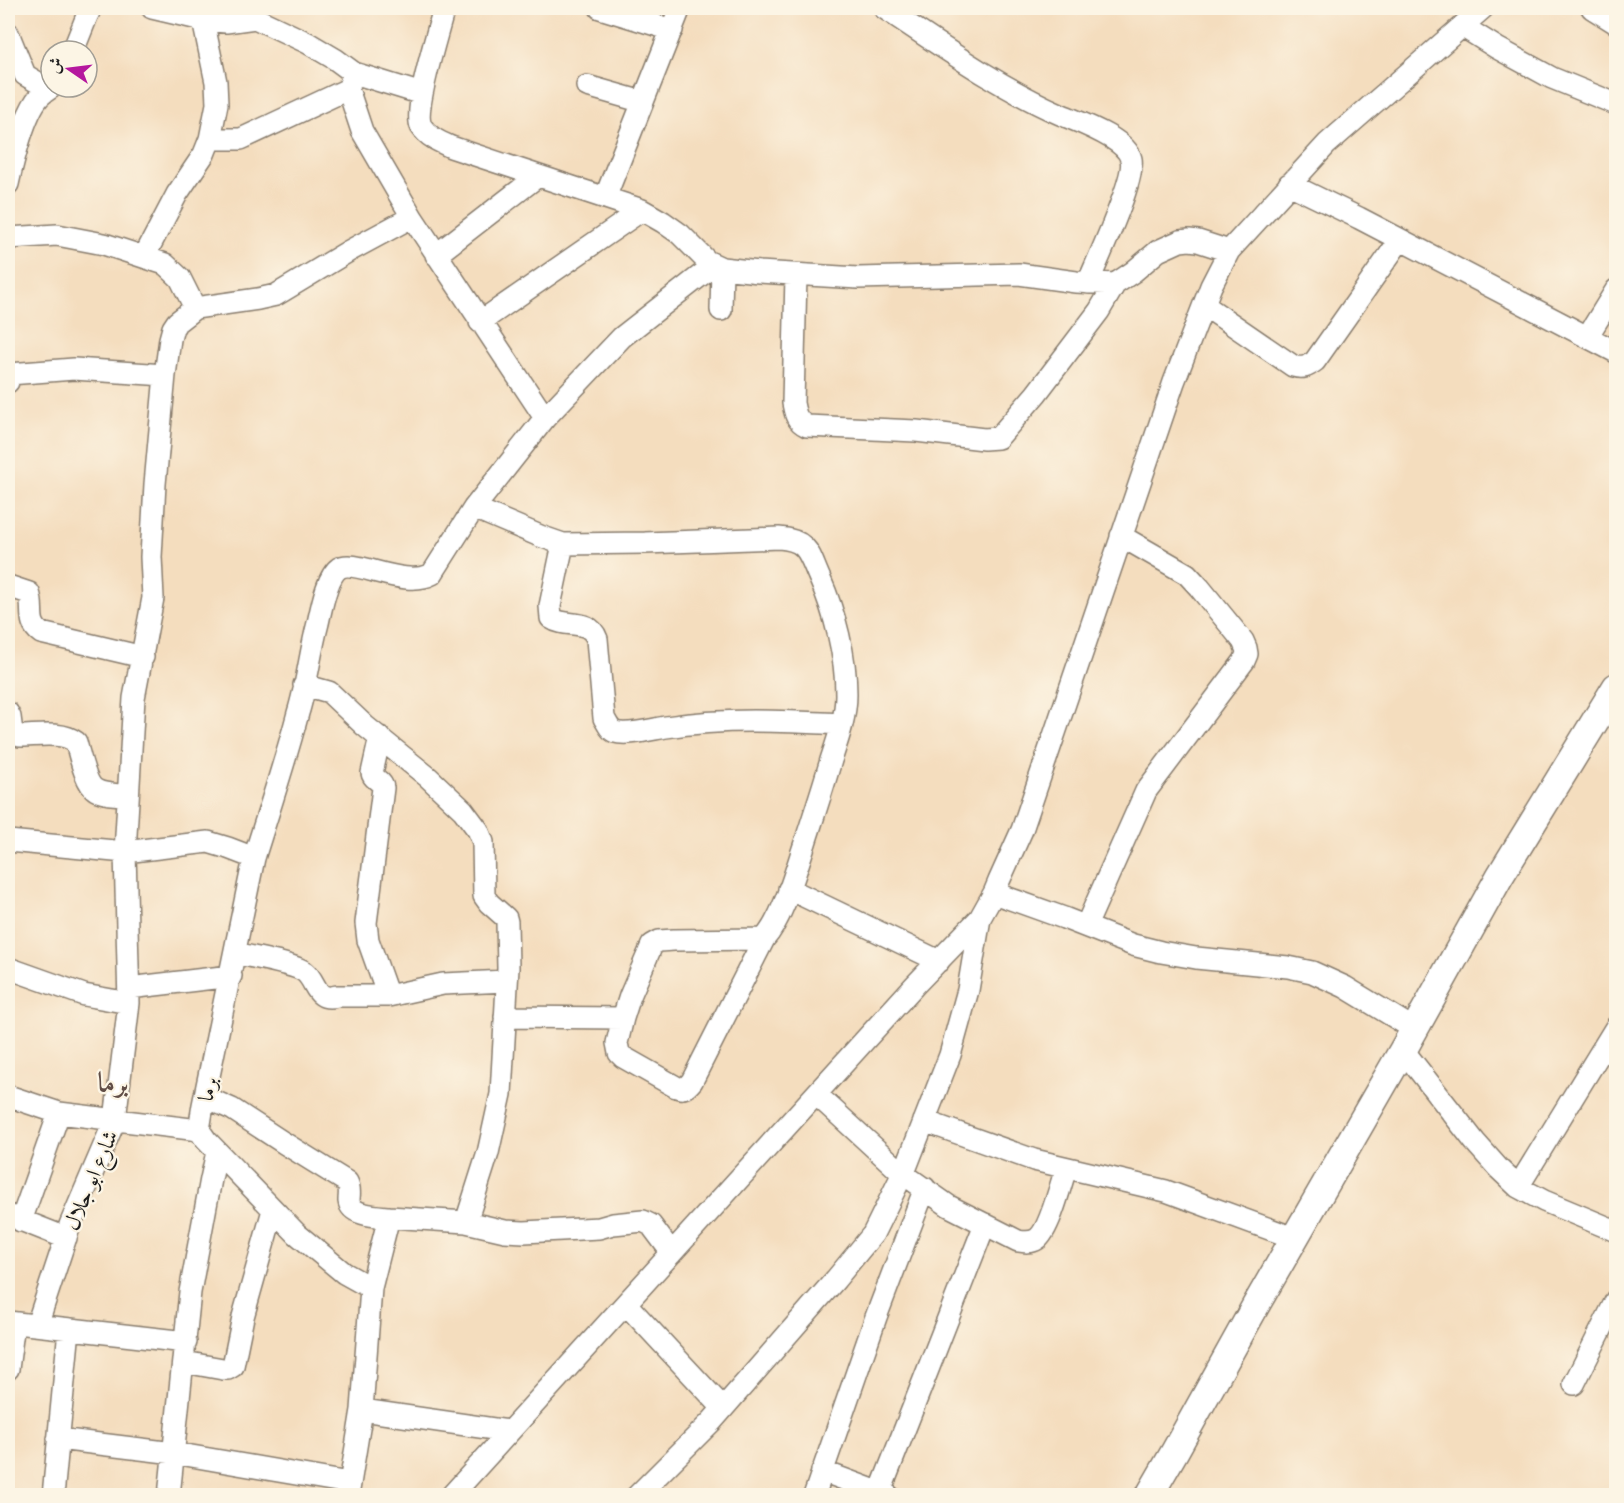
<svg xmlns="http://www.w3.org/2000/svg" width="1624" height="1503" viewBox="0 0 1624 1503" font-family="'IM FELL DW Pica',Amiri,serif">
  <rect width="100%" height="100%" fill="#fcf5e5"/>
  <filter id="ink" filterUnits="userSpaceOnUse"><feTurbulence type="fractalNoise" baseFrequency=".0167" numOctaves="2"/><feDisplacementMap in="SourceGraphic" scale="12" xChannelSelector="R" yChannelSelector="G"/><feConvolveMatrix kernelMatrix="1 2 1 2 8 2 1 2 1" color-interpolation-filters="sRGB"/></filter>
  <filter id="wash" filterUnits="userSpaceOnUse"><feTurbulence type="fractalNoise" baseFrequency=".008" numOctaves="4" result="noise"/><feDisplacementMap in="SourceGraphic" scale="24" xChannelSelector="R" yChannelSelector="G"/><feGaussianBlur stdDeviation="1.35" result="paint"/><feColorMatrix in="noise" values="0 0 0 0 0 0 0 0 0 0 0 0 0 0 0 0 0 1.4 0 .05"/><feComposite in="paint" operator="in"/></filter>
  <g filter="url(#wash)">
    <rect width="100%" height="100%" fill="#f4ddbe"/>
  </g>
  <g filter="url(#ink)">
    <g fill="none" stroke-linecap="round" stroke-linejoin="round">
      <defs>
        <path id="minor" d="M152 8 203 20 226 22 255 18
          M248 8 255 18 308 43 335 59 354 73 422 94
          M444 8C439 29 413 109 421 126 428 137 440 142 451 147L642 210 663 222 680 234 707 261 722 268 759 272 858 278 1019 274 1076 282 1115 284 1133 272 1158 251 1180 241 1189 240 1198 241 1229 251
          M600 8 672 30
          M884 8C941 46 997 86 1060 114 1078 122 1126 138 1131 159 1136 178 1097 261 1088 283
          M1592 8 1616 23
          M1462 26 1497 48 1552 78 1616 104
          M8 33 25 75 49 89
          M73 51 87 16 91 8
          M587 86 643 102
          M210 139H241L348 89
          M8 184C13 161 25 112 40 96 44 92 48 90 52 87
          M1289 184 1359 218 1616 352
          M605 198 680 8
          M412 217 545 418
          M8 238 57 235 104 244 165 264 180 278 195 308
          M436 255 538 176
          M144 257 177 194 204 154 210 139 217 104 216 82 203 20
          M796 275 793 403C795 413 796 421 807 426L916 431 984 439 998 438 1036 394 1099 311 1115 284
          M1204 305 1293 366C1303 369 1307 367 1315 361L1400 240
          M721 310 722 268
          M480 322 642 210
          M1587 337 1616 290
          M165 375 170 339 173 328 177 322 195 308 258 299 276 295 349 251 412 217 362 131 348 89 354 73
          M8 382 9 374 74 369 165 375 155 484 151 557 153 598 134 698 125 852 129 1003 115 1120 70 1225 37 1325
          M474 508 540 536 563 544 645 543 779 538C809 540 809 555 820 579 835 613 846 656 846 694 846 717 838 739 831 760 823 788 814 815 805 843 796 869 783 919 764 939L674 940 659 941 652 945 630 996 623 1018 505 1017
          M563 544 550 606 551 618C567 629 589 617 597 639L604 718C607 723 610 730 615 732 627 736 653 729 666 727 724 718 783 721 842 724
          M8 586 29 593C35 607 26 623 41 633L143 657
          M304 685 329 692 365 726 428 777 463 810 478 830 483 842 484 896 489 903 506 918 507 922 508 968 501 1094 488 1153 466 1222
          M8 713 10 717 12 732 20 736C37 736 62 731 76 742 79 753 86 785 96 790 104 795 119 794 128 796
          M380 737 372 773C373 780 382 780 383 788L366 923 368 940 388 996
          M8 841 125 852 208 842 228 848 254 858 203 1105 199 1130 206 1140 297 1234 344 1273 371 1288 362 1410 348 1496
          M254 858C269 810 285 762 298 713 307 684 310 653 318 623 321 610 327 576 339 568 355 558 404 589 432 574L474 508 545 418 622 337 714 265
          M789 889 939 961
          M994 893 1064 918 1133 945 1161 952 1196 958 1288 967 1312 972 1345 987 1414 1029
          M1086 926 1146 791 1244 661 1247 654 1246 648 1243 641 1199 587 1187 574 1121 536
          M235 953C250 957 295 964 305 972 317 982 315 1002 337 996H388L443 984 506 981
          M8 968 84 995 129 1003
          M129 988 231 976
          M623 1018 617 1043 619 1053 623 1057 676 1087C684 1090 687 1087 692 1081L764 939
          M1403 1050 1475 1142 1499 1169 1518 1187 1544 1201 1616 1231
          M817 1095 902 1173 949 1206 1018 1241C1024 1242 1031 1243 1037 1239 1049 1231 1061 1184 1066 1168
          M8 1096 59 1113 199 1130
          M205 1097 232 1109 284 1143 347 1182C351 1189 349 1194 349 1201 351 1216 378 1216 389 1217L371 1288
          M924 1121 1034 1160 1166 1191 1294 1238
          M1518 1187 1616 1027
          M8 1215 66 1238
          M389 1217 466 1222 505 1231 524 1232 599 1228 613 1224 643 1221 651 1225 672 1253
          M21 1221 59 1113
          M626 1304 723 1408
          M8 1322 186 1342
          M184 1362 223 1369H228L233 1366 243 1317 273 1210
          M8 1369 14 1323
          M1574 1384 1616 1300
          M362 1410 508 1431
          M58 1439 174 1453 349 1483
          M822 1471 889 1496
          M880 1492 985 1224
          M53 1496 69 1329
          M169 1496 190 1292 211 1179 217 1152
          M451 1496 915 985 980 918 994 893 999 881 1022 830 1174 382 1211 286 1229 251 1327 144 1483 8
          M637 1496 712 1421 836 1279 873 1234 907 1165 950 1055 968 990 980 918
          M814 1496 876 1317 925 1188"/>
        <path id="major" d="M1149 1496 1175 1451 1256 1305 1403 1050 1500 876 1616 687"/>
      </defs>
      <use href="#minor" stroke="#887c6d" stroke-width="24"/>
      <use href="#major" stroke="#887c6d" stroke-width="30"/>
      <use href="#minor" stroke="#fff" stroke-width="21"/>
      <use href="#major" stroke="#fff" stroke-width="27"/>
    </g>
  </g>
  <g text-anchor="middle" stroke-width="4.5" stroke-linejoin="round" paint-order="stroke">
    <g font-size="22" fill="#1c1c1c" stroke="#fcf5e5">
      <text transform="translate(207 1089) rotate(-78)" y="8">برما</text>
      <text transform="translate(90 1180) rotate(-67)" y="8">شارع ابو جلال</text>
    </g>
    <g font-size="28" font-weight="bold" fill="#614e47" stroke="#fcf5e5">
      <text x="113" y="1092">برما</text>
    </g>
  </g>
  <rect width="1624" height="1503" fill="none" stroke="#fcf5e5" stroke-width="30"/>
  <g transform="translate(69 69) rotate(284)"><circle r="28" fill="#fcf5e5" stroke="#a29e95" stroke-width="1.5"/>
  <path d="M0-4.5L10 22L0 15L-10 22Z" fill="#b5179e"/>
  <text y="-9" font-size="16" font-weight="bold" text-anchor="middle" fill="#1c1c1c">ش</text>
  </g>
</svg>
